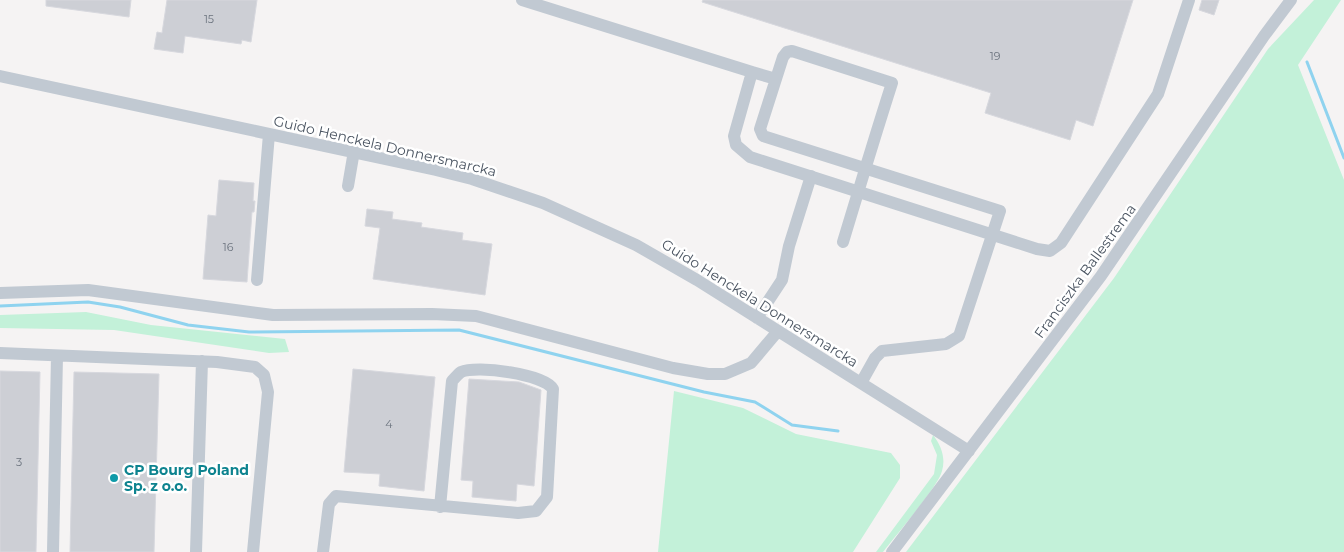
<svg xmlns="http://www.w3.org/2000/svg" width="1344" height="552" viewBox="0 0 1344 552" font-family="Montserrat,sans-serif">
  <rect width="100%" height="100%" fill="#f5f3f3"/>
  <path fill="#c3f1d9" d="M1314 0H1341L1298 65 1344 180V552H906L1114 278 1268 49Z
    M86 312 151 325 285 339 289 352 269 353 114 330 0 328V315Z
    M674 391 743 408 796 434 891 453 900 465V478L853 552H658Z
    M933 435C941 445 946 458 942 471 938 487 896 535 883 552H876L934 474 937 455 931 441Z"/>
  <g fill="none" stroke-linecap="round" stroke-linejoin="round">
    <path stroke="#8fd3ef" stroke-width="3" d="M1307 62 1344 158
      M0 306 88 302 120 307 188 325 249 332 459 330 704 392 755 402 792 425 838 431"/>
  </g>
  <path fill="#cdcfd5" stroke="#d7d8de" d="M46 0H131L129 17 46 6Z
    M167 0H257L251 42 242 40 241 44 185 36 183 53 154 49 157 32 162 33Z
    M703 0H1133L1093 126 1076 120 1070 140 985 113 991 93 702 2Z
    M1202 0H1219L1214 15 1199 10Z
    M219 180 254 183 253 201H255L254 212H252L247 282 203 279 208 215 216 216Z
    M367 209 393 212 392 219 422 223 421 227 463 233 462 240 492 244 485 295 373 279 380 228 365 226Z
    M353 369 435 377 424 491 379 486 380 474 344 472Z
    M0 371 40 372 36 552H0Z
    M74 372 159 374 154 552H70Z
    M469 379 519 382 541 390 534 486 517 484 516 501 472 497 473 481 461 480Z"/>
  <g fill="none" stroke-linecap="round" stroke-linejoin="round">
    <path stroke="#c1c9d2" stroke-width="12" d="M522 0 752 72 734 136 736 145 750 157 1037 249 1050 251 1061 243 1158 94 1189 0
      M752 72 776 79
      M0 76 436 170 472 179 543 203 636 245 697 280 969 451
      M348 186 354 151
      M843 242C859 189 875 136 892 83L792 51 787 52 783 57 760 129 763 136 1000 211 959 336 946 344 882 351 875 358 861 383
      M257 280 269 134
      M0 293 88 290 273 315 432 314 476 316 673 368 708 374H725L751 363 778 331
      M757 318 782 280 789 246 811 176
      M0 353 217 362 255 367 264 375 268 392 253 552
      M53 552 57 356
      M196 552 202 361
      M323 552 329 504 336 496 518 513 536 511 547 497 553 389C544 374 477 365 461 372 458 374 455 378 452 381L440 507
      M892 552 1101 276 1264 36 1291 0"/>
  </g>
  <circle fill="#0f9aa8" stroke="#fff" stroke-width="2" cx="114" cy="478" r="5"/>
  <g text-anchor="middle" stroke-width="5" stroke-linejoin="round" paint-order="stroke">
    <g font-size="11" fill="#6b737e">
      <text x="209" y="23">15</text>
      <text x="995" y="60">19</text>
      <text x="228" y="251">16</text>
      <text x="389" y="428">4</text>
      <text x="19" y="466">3</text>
    </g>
    <g font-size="14" fill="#4a5461" stroke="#fff">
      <text transform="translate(385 146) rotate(13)" y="5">Guido Henckela Donnersmarcka</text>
      <text transform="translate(1085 271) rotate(-54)" y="5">Franciszka Ballestrema</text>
      <text transform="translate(760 303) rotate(32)" y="5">Guido Henckela Donnersmarcka</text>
    </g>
    <g font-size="14" font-weight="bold" fill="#0d838f" stroke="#fff" text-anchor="start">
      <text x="124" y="475">CP Bourg Poland<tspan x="124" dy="16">Sp. z o.o.</tspan></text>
    </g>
  </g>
</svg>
